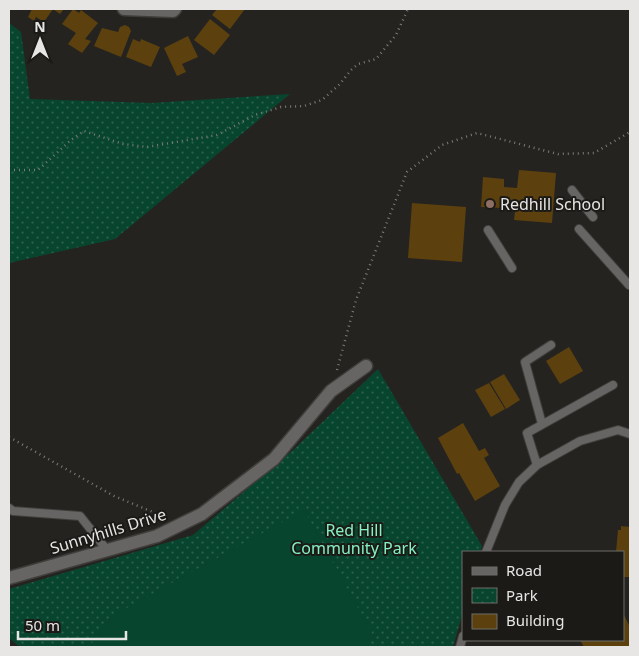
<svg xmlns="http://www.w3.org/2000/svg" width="639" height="656" viewBox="0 0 639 656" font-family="'Noto Sans',sans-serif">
  <defs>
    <pattern id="park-dots" width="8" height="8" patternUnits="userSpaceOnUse" patternTransform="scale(1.25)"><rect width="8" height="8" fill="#07452f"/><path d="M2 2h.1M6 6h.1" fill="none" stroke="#2b604d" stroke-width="1.8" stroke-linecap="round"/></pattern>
  </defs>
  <rect width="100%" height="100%" fill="#252320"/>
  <path fill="url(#park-dots)" d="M9 23 21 32 30 99 151 103 290 94 115 239 9 263Z
    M378 369 482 546 480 552H463V612L453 647H20L9 638V589L193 535 292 451Z"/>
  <path fill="#07452f" d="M304 510 373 635 363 647H89L114 615Z"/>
  <path fill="#5c410e" d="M32 9H64L60 14 53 9 44 22 36 17 34 21 28 17Z
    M73 9 79 13 81 10 98 23 85 39 91 41 82 53 68 44 76 33 62 24Z
    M217 9H245L230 29 212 15Z
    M210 19 230 35 214 55 194 40Z
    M125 25 129 27 131 31 121 57 94 46 102 28 118 32 120 27Z
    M188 36 198 57 182 64 186 72 177 76 164 48Z
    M133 39 140 42 141 39 160 47 151 67 126 57Z
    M519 170 556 173 552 223 514 220 516 201 503 200 502 208 481 207 483 177 504 179V187L517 188Z
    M412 203 466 207 462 262 408 258Z
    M569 347 583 371 560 384 546 361Z
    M504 374 520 400 506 409 490 382Z
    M489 383 505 409 491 417 475 390Z
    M463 423 479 451 485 448 489 455 484 458 500 486 475 501 459 473 457 474 438 438Z
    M621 526 630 527V577H623V552H616L618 530H621Z
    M623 613 630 627V647H584L580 640H623Z"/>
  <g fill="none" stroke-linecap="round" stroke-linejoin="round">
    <defs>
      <path id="lane" d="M572 190 593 217
        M579 229 629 285
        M488 230 512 268
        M542 424 525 362 551 345
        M537 465 527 433 613 385
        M9 508 13 511 80 516 107 550
        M486 552 505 505 519 482 537 465 580 441 618 430 630 434
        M460 647 463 636"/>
      <path id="street" d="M124 9 173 11 175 9
        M9 578 157 536 202 514 274 459 331 391 366 366"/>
    </defs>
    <use href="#lane" stroke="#403e3b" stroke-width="10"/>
    <use href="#street" stroke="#403e3b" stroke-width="15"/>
    <path stroke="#7d7b79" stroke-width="2.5" stroke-dasharray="1 4" stroke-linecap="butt" d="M9 170H38L71 140 84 131 123 144 147 147 217 135 255 115 281 107 304 106 322 100 340 84 351 70 358 64 376 59 396 35 408 9
      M337 370 356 300 407 172 442 145 477 133 558 154 594 153 630 132
      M9 437 114 496 165 517"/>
    <use href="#lane" stroke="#666564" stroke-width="8"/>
    <use href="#street" stroke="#666564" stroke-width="12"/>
  </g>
  <circle fill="#8d6e63" stroke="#1c1a17" stroke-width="2" cx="490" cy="204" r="5"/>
  <g text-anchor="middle" stroke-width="4" stroke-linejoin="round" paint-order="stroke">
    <g font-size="16" fill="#e7e6e4" stroke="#1c1a17" text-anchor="start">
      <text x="500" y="210">Redhill School</text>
    </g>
    <g font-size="16" fill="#84f1c0" stroke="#1c1a17">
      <text x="354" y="536">Red Hill<tspan x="354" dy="18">Community Park</tspan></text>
    </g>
    <g font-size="16" fill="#e7e6e4" stroke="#1c1a17">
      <text transform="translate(108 531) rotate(-17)" y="6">Sunnyhills Drive</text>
    </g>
  </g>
  <rect width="639" height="656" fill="none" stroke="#e7e6e4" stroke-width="20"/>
  <rect x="462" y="551" width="162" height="90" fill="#1c1a17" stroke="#6d6c69"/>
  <rect x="472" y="567" width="25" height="8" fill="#666564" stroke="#6d6c69"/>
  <text x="506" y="576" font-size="15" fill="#e7e6e4">Road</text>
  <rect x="472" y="588" width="25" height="15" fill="url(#park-dots)" stroke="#6d6c69"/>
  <text x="506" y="601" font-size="15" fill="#e7e6e4">Park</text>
  <rect x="472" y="614" width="25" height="15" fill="#5c410e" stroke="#6d6c69"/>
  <text x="506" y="626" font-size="15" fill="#e7e6e4">Building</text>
  <g transform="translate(40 40)" stroke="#1c1a17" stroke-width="4" paint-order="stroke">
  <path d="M0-4L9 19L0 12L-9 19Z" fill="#e7e6e4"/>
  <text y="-8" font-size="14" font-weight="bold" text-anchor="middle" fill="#e7e6e4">N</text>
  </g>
  <path d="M18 631v8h108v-8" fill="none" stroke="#e7e6e4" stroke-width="2.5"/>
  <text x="25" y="631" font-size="15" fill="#e7e6e4" stroke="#1c1a17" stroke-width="4" paint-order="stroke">50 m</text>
</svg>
